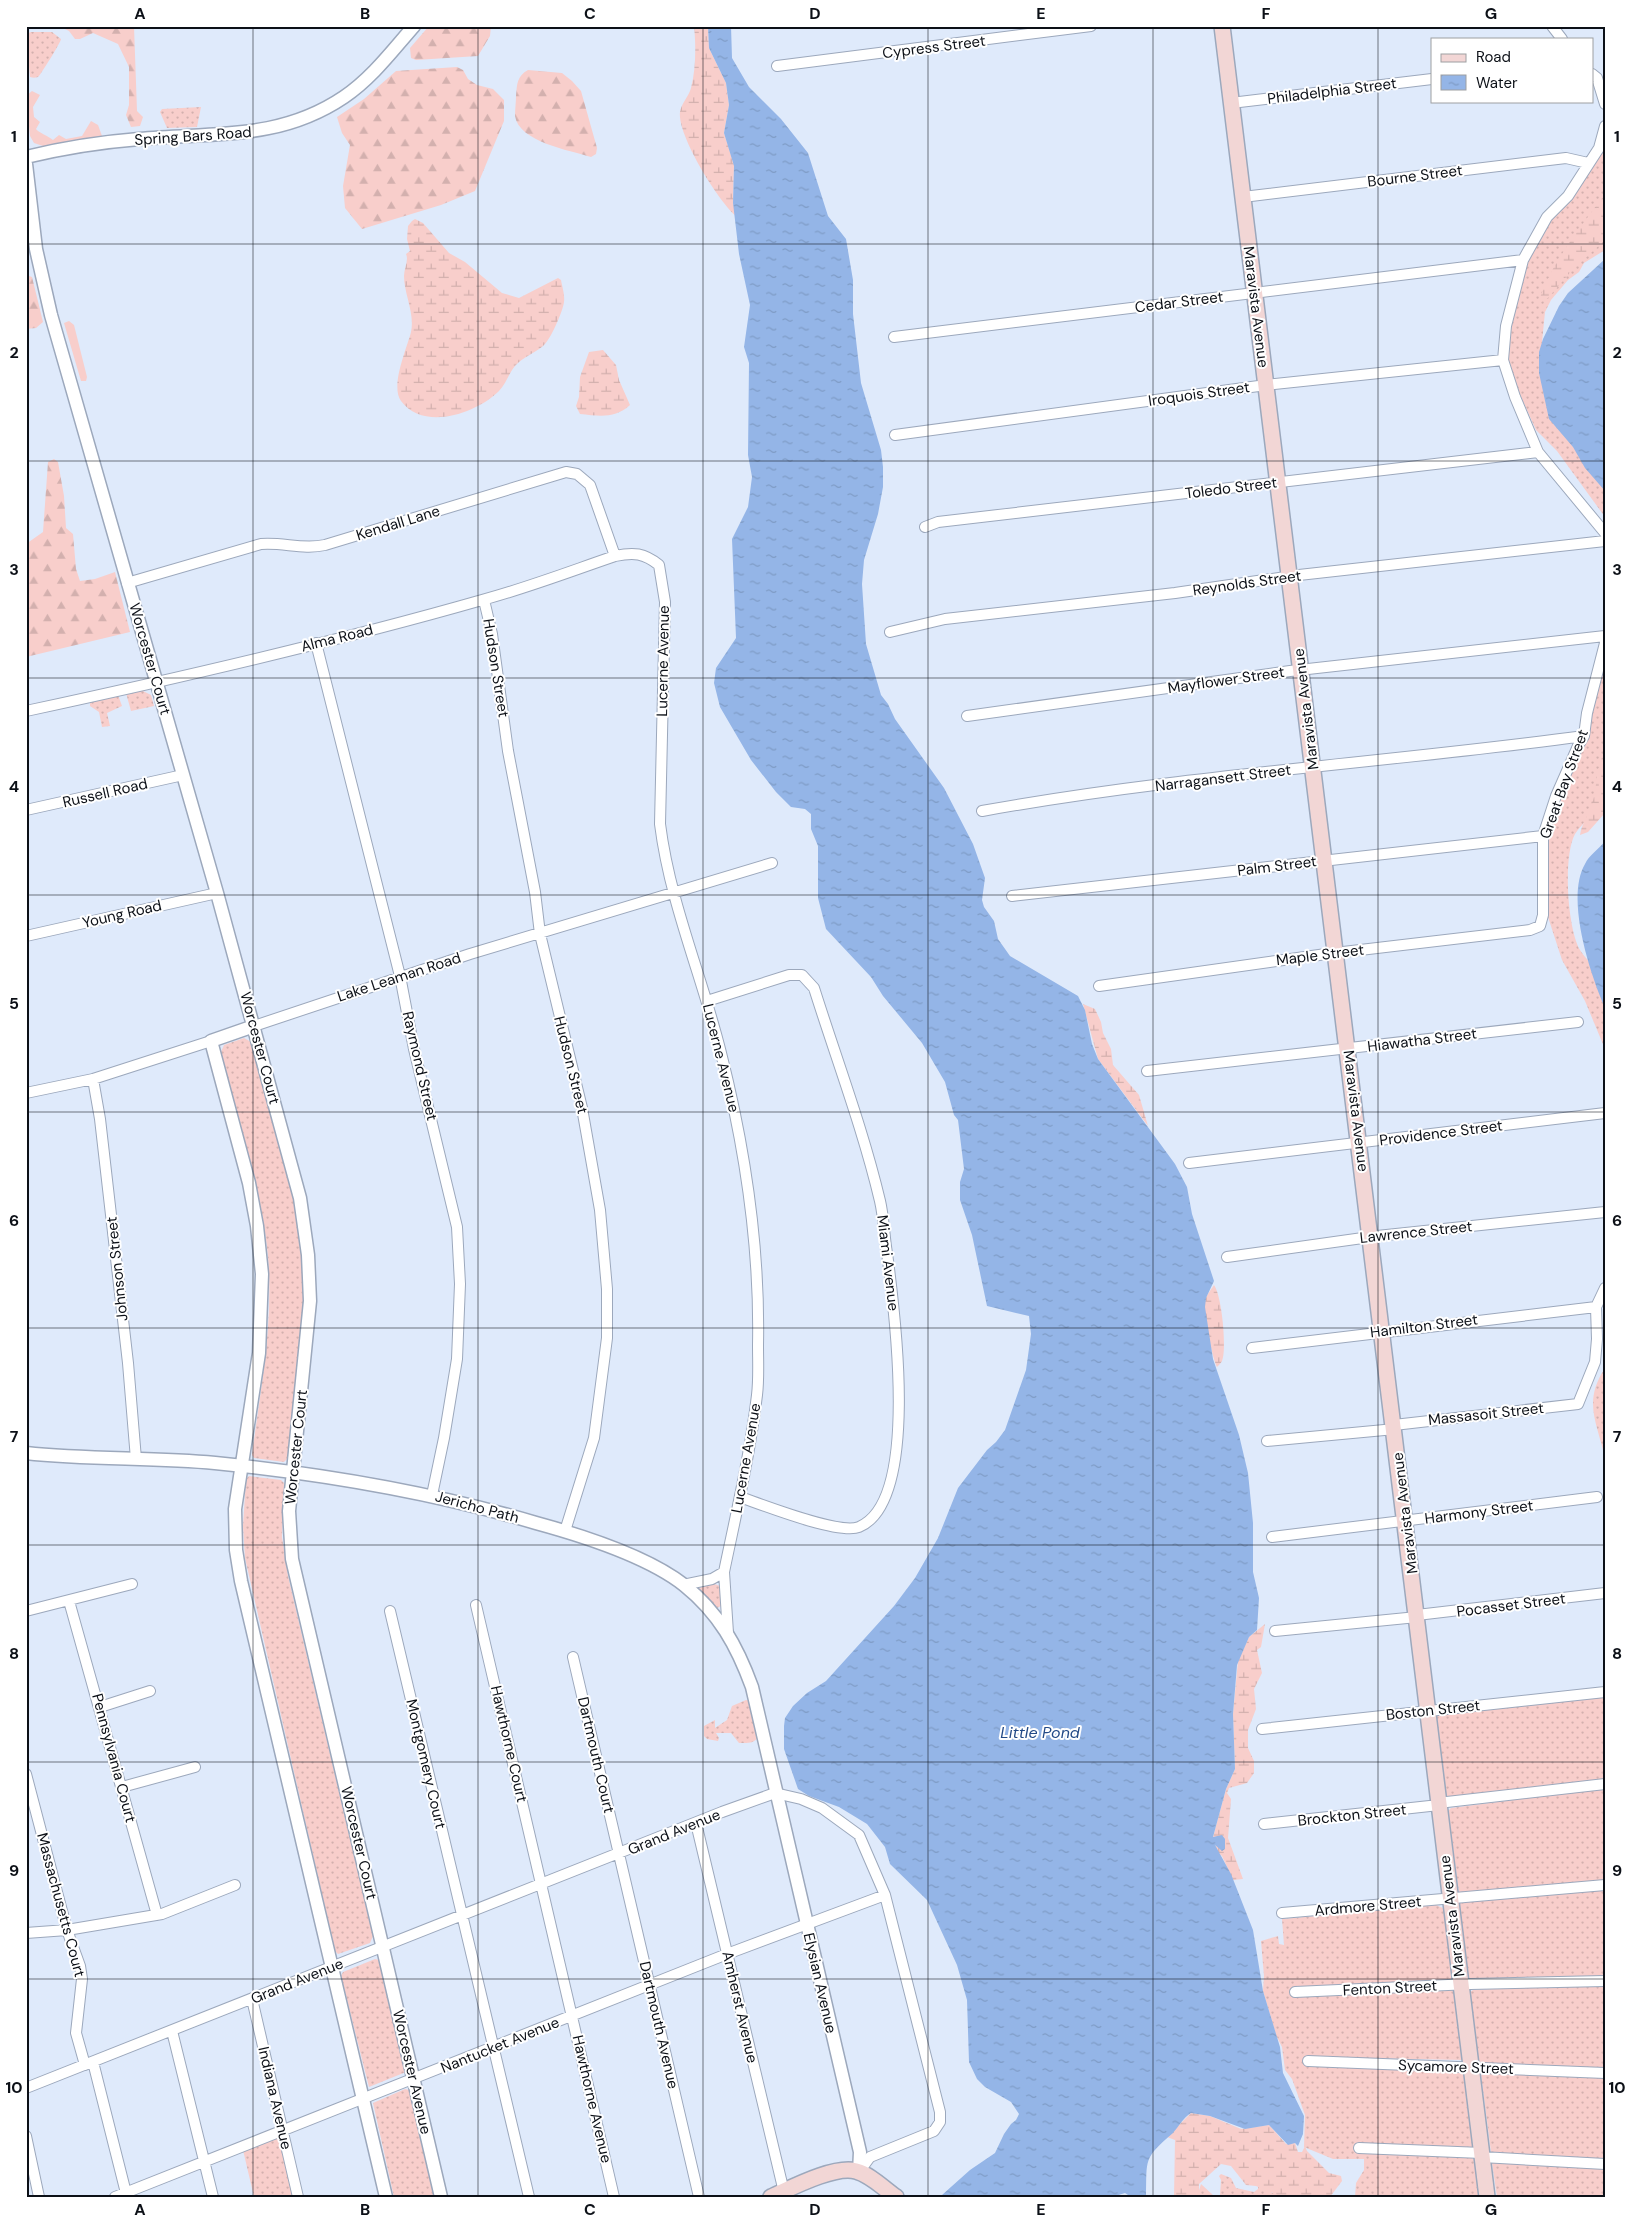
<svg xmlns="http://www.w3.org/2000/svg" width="1631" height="2223" viewBox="0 0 1631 2223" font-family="'DM Sans',sans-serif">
  <defs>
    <pattern id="grass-dots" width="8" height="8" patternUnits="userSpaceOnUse" patternTransform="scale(1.25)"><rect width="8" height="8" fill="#f8cecb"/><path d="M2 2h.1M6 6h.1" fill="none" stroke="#d3b0ae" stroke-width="1.8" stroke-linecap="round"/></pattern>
    <pattern id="forest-firs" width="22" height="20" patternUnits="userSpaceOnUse" patternTransform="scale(1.25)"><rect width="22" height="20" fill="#f8cecb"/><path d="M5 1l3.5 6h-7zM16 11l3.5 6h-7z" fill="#d3b0ae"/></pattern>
    <pattern id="wetland-marsh" width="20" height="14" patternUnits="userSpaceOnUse" patternTransform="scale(1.25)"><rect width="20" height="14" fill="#f8cecb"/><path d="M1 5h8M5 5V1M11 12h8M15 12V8" fill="none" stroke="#d3b0ae"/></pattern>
    <pattern id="water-ripples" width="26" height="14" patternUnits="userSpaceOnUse" patternTransform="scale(1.25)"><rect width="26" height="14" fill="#94b5e7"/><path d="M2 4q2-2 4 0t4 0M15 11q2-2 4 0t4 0" fill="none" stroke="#7e9bc5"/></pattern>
  </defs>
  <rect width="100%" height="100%" fill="#dfeafb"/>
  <path fill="url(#grass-dots)" d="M31 32H52L61 39C61 42 40 76 38 77 35 78 33 78 30 77L26 34Z
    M201 107 197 127 167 128 160 112 162 109Z
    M1605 153V250L1584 263 1579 272 1568 280 1551 300 1545 312 1542 342 1605 482V517L1557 451 1536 430 1507 366 1506 329 1525 256 1595 154Z
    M1605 644V804C1595 813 1582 823 1575 834 1563 856 1567 927 1580 950 1587 961 1600 972 1605 984 1608 993 1605 1036 1605 1049L1585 1001 1562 960 1548 917 1546 897 1547 841Z
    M141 690 151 695 154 706 131 711 126 693Z
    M118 695 122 706 107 713 110 726 102 727 99 712 90 706V701Z
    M244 1038 253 1043C272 1118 300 1195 303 1273 305 1335 295 1397 288 1458L284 1462 254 1458 252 1455C261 1386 275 1316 267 1247 260 1181 234 1119 220 1054L224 1045Z
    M1605 1368V1459C1598 1423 1582 1403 1605 1368Z
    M249 1476 281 1480 284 1483 282 1537 288 1576 373 1936 370 1943 338 1954 335 1951 245 1558 243 1526 246 1479Z
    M712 1583 720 1586 721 1606 717 1608 697 1589Z
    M1605 1697V1780L1451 1798 1444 1796 1435 1715Z
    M746 1700 750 1701 759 1736C754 1744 748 1743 739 1743L731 1733H716L719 1738 718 1741 707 1739 704 1736V1726L715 1720V1728L727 1720 732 1706Z
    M1605 1788V1881L1459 1892 1448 1811 1451 1808Z
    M1605 1888V1978H1466L1457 1907 1461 1902Z
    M1436 1905 1445 1909 1453 1979 1318 1996 1451 1990 1455 1993 1463 2060 1309 2057 1464 2073 1474 2148 1360 2153 1470 2157 1475 2160 1481 2197H1355L1356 2183 1364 2170V2159H1333L1304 2147 1305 2115 1292 2079 1285 2070 1282 2047 1276 2035 1263 1991 1264 1976 1261 1941 1278 1936 1279 1944 1284 1945 1282 1919Z
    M375 1959 379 1960 406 2072 369 2087 341 1976 343 1972Z
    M1605 1984V2069L1483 2063 1477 2060 1468 1993 1473 1990Z
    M1487 2072 1605 2078V2160L1491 2152 1481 2075Z
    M405 2089 409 2090 434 2197H394L373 2103Z
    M279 2136 294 2197H254L243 2150Z
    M1492 2163 1605 2168V2197H1497Z
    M1221 2174 1231 2178 1236 2188 1254 2192 1258 2189V2185L1266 2187 1272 2193 1279 2192 1287 2197H1197L1201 2184 1214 2196 1220 2195 1221 2180 1219 2176Z"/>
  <path fill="url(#forest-firs)" d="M59 26H134L137 111 143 117 140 126 131 127 126 115 129 105V67L118 44 93 33 80 39H75L69 31Z
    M429 26H491L490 36 478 56 416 60 411 58 410 48Z
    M457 67 463 70 468 79 477 85 493 89 504 100V121L475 191 441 205 362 229 345 208 343 186 350 145 342 133 337 117 364 99 396 71Z
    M528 70 562 73 572 81 581 91 597 148 596 154 591 157C569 150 519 142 515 116 515 109 516 102 516 96 517 84 517 76 528 70Z
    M26 275 32 277 43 322 36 328 26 329Z
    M54 459 58 462 64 496 66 528 73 534 76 569 80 581 95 579 115 572 130 632 26 657V544L43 532 48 462Z"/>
  <path fill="url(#wetland-marsh)" d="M694 26H708L709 48 726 83 729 105 724 133 734 165 733 203 736 216C718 201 677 135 680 112 681 104 689 96 691 88 696 69 696 45 694 26Z
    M1605 194V240L1573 269 1548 298 1539 303C1545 271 1585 221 1605 194Z
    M415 219 423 223 449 253 465 262 502 293 519 298 558 278 561 280C562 286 565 295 564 302 563 311 550 341 543 346 535 353 523 357 515 366 509 373 506 384 499 391 477 413 424 432 401 401 390 386 407 348 411 332 415 313 404 294 404 276 404 269 409 260 406 254L410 251 407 239 408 226 412 221Z
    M603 350 616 365 619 380 630 405C615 419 599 416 580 414L576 406 579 397 580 377 589 352Z
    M1605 751V813L1588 832 1580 835C1582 822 1590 813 1593 801 1598 782 1595 769 1605 751Z
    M1083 1004 1095 1009 1101 1022 1103 1033 1111 1049 1113 1065 1139 1095 1148 1126 1098 1059Z
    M1214 1285C1222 1296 1227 1349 1222 1361 1221 1363 1219 1365 1217 1367 1212 1357 1203 1313 1205 1302 1206 1295 1211 1290 1214 1285Z
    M1265 1624 1261 1647 1257 1650 1262 1673 1254 1689 1256 1709 1248 1730V1748L1254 1761V1773L1247 1783 1229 1788 1227 1793 1231 1799 1228 1838 1243 1879 1233 1880 1222 1856 1217 1852 1213 1837 1226 1789 1235 1769 1233 1714 1238 1661 1249 1637Z
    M1191 2113 1210 2116 1241 2129 1269 2125 1286 2144 1295 2143 1298 2152H1302L1305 2146 1307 2151 1329 2173 1341 2176 1342 2181 1330 2197 1280 2196 1256 2186 1246 2185 1231 2166 1221 2164 1199 2184V2197H1174L1175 2140 1167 2137Z"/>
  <path fill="#f8cecb" d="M32 91 40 95 33 107 34 117 40 122 36 129C38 132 48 136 53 140L59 135 66 139 82 136 91 121 98 125 102 136 46 147 34 143 30 136 26 96Z
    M69 321 74 325 87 377 86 381H81L64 323Z"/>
  <path fill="url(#water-ripples)" d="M708 26H731L732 58 749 87 781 119 808 153 828 216 846 239 853 280V314L861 383 881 450 883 467V487L878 514 864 560 862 584 866 644 881 695 888 704 895 719 944 788 973 844 985 878 982 900 984 907 994 921 998 939 1010 956 1078 996 1085 1010 1092 1044 1098 1059 1175 1164 1187 1187 1192 1214 1214 1281 1206 1298 1205 1307 1213 1359 1239 1435 1248 1473 1253 1523V1572L1259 1598 1257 1630 1249 1637 1237 1665 1233 1714 1235 1769 1226 1789 1213 1837 1222 1835 1225 1839V1849L1222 1851 1215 1845 1231 1874 1253 1930 1263 1991 1280 2047 1283 2073 1304 2116 1303 2134 1298 2146 1295 2143 1288 2145 1269 2125 1245 2129 1210 2116 1191 2113C1183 2118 1179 2126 1173 2133 1143 2159 1147 2158 1146 2197H1131L1125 2193 1112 2197H944L942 2195 970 2170 995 2153 1004 2134 1011 2124 1016 2120 1019 2114 1011 2102 985 2087 977 2079 969 2062 967 2000 957 1965 927 1900 890 1864 885 1847 867 1824 839 1807 809 1796 798 1789 784 1749V1726L785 1718 793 1706 807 1693 826 1681 894 1606 915 1578 938 1538 958 1488 987 1450 996 1442 1005 1430 1026 1370 1031 1334 1029 1316 987 1306 972 1235 960 1200V1182L964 1169 958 1120 954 1115 945 1082 922 1043 883 996 871 977 826 929 818 898V846L811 829V814L805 809 791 807 776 792 751 760 720 707 714 683 716 668 736 638 732 539 748 507 752 477 748 455 749 363 744 347 750 305 739 254 733 203 734 166 724 133 729 105 726 83 709 48Z
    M1605 259V491L1585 468 1573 447 1549 419 1539 373V352L1543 339 1559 306 1568 293Z
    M1605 841V1008C1590 974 1565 898 1585 864 1589 855 1599 849 1605 841Z"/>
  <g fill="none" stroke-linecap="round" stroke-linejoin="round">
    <defs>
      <path id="minor" d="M1552 26 1562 39
        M777 66 1091 26
        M1592 74 1597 78 1605 104
        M1231 103 1432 79
        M1605 126 1599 148 1568 196 1547 217 1523 260 1506 326 1503 360 1515 397 1538 452 1605 533
        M1243 197 1566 158 1588 163
        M894 337 1523 260
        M895 435 1266 385 1503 360
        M925 527 938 522 1538 452
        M127 583 261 544C283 542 303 550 325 545L566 472 577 474 590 485 615 556
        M484 600 492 634 508 751 535 892 540 934 582 1108 600 1210 607 1289V1338L594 1438 565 1531
        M890 632 945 619 1175 593 1299 575 1605 541
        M316 643 400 976 414 1049 457 1227 460 1284 457 1359 444 1438 432 1495
        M26 711C179 678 332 643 482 600 527 588 571 571 615 556 634 552 644 553 659 565L665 602 660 824C670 903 702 976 721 1053 745 1148 760 1248 758 1345 758 1362 759 1379 757 1395 750 1455 736 1514 724 1572L712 1579 683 1585
        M967 716 1290 671 1605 636
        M26 810 183 775
        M982 811C1181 775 1384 763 1584 736
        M1012 896 1543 836
        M26 936 217 893
        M1099 986 1326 954 1530 930 1540 926 1543 915V836L1556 796 1578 746 1584 736 1587 713 1605 643
        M707 1001 789 975H802L814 988C836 1058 863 1129 880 1201 884 1218 884 1236 887 1253 894 1307 921 1501 859 1527 839 1535 763 1505 740 1497
        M254 1026 470 954 772 863
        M1147 1071 1578 1022
        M93 1079 100 1119 128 1363 136 1459
        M26 1093 93 1079 211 1041
        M1189 1163 1605 1113
        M1227 1257 1377 1236 1605 1212
        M1252 1348 1596 1307
        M1394 1425 1578 1404 1595 1362 1597 1339 1596 1307 1605 1288
        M1267 1441 1395 1429
        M1272 1537 1597 1497
        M724 1572 728 1633
        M69 1601 157 1915
        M476 1605 614 2197
        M26 1611 132 1584
        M390 1611 529 2197
        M1417 1615 1605 1593
        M1275 1631 1417 1617
        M573 1657 699 2197
        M100 1707 150 1691
        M1262 1729 1605 1692
        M26 1774 67 1930 80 1966 82 1979 76 2033 85 2065
        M122 1787 195 1767
        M1438 1803 1605 1784
        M696 1823 784 2192
        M1264 1824 1439 1805
        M1282 1913 1605 1885
        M26 1933 67 1930 162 1914 235 1885
        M1295 1992 1470 1984 1605 1981
        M252 1999 298 2197
        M172 2031 213 2197
        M1308 2061 1605 2073
        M93 2062 127 2197
        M26 2088 722 1812 775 1793 801 1799 822 1808 859 1835 885 1895 940 2112V2122L934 2131 870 2157 859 2172
        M26 2136 39 2197
        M1359 2148 1482 2153
        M1482 2157 1605 2164
        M115 2197 727 1954 885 1895"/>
      <path id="tertiary" d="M26 157C63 148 101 142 139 139 213 132 279 141 344 97 372 78 392 51 414 26
        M26 164 36 249 51 315 217 893 300 1198 308 1255 310 1301 289 1511 292 1559 441 2197
        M254 1026 211 1041 249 1183 257 1226 262 1274 259 1353 235 1509 236 1550 241 1581 386 2197
        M26 1453C89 1460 153 1457 215 1463 324 1474 431 1492 536 1523 580 1535 647 1556 684 1585 719 1613 737 1646 752 1687L860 2152 859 2172"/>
      <path id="secondary" d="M1222 26 1487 2197
        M771 2197C791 2188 835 2165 856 2171 871 2175 883 2188 896 2197"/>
    </defs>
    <use href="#minor" stroke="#9ca8bc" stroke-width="12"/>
    <use href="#tertiary" stroke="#9ca8bc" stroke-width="15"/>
    <use href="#secondary" stroke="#9ca8bc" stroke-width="18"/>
    <use href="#minor" stroke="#fff" stroke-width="10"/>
    <use href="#tertiary" stroke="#fff" stroke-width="12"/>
    <use href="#secondary" stroke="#f2d6d5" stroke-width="15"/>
  </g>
  <path fill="none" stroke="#0c1017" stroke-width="1" stroke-opacity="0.55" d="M253 26V2197M478 26V2197M703 26V2197M928 26V2197M1153 26V2197M1378 26V2197M26 244H1605M26 461H1605M26 678H1605M26 895H1605M26 1112H1605M26 1328H1605M26 1545H1605M26 1762H1605M26 1979H1605"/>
  <g text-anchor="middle" stroke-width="4" stroke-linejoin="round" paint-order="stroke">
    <g font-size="15" fill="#0c1017" stroke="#fff">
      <text transform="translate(934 47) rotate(-7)" y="5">Cypress Street</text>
      <text transform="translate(1332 91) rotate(-7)" y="5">Philadelphia Street</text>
      <text transform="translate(193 136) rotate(-4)" y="5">Spring Bars Road</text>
      <text transform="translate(1415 176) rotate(-7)" y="5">Bourne Street</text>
      <text transform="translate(1179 302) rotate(-7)" y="5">Cedar Street</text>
      <text transform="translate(1256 307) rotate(83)" y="5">Maravista Avenue</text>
      <text transform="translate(1199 394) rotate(-8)" y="5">Iroquois Street</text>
      <text transform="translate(1231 488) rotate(-7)" y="5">Toledo Street</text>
      <text transform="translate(398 523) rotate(-17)" y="5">Kendall Lane</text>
      <text transform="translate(1247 583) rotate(-8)" y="5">Reynolds Street</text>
      <text transform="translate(337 638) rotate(-14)" y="5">Alma Road</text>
      <text transform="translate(150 659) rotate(74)" y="5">Worcester Court</text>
      <text transform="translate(663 661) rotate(-89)" y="5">Lucerne Avenue</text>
      <text transform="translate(496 668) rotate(81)" y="5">Hudson Street</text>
      <text transform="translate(1226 680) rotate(-8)" y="5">Mayflower Street</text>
      <text transform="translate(1306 709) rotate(-97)" y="5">Maravista Avenue</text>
      <text transform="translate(1223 778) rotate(-7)" y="5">Narragansett Street</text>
      <text transform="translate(1564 784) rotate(-70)" y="5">Great Bay Street</text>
      <text transform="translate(105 793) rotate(-13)" y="5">Russell Road</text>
      <text transform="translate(1277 866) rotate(-7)" y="5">Palm Street</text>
      <text transform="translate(122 914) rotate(-13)" y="5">Young Road</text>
      <text transform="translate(1320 955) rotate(-7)" y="5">Maple Street</text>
      <text transform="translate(399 977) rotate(-18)" y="5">Lake Leaman Road</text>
      <text transform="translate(1422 1040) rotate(-7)" y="5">Hiawatha Street</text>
      <text transform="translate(260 1048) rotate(75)" y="5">Worcester Court</text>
      <text transform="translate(721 1058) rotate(76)" y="5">Lucerne Avenue</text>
      <text transform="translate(571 1065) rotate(76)" y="5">Hudson Street</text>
      <text transform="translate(420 1066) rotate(77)" y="5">Raymond Street</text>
      <text transform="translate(1356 1111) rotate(83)" y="5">Maravista Avenue</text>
      <text transform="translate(1441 1133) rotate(-7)" y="5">Providence Street</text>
      <text transform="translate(1416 1232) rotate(-6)" y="5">Lawrence Street</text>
      <text transform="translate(888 1263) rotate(83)" y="5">Miami Avenue</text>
      <text transform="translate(117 1269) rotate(-96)" y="5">Johnson Street</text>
      <text transform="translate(1424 1326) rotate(-7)" y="5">Hamilton Street</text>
      <text transform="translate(1486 1414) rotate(-6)" y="5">Massasoit Street</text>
      <text transform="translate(296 1447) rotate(-84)" y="5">Worcester Court</text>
      <text transform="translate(746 1458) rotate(-80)" y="5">Lucerne Avenue</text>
      <text transform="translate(477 1507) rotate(15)" y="5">Jericho Path</text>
      <text transform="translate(1479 1512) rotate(-7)" y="5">Harmony Street</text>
      <text transform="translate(1405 1513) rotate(-97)" y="5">Maravista Avenue</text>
      <text transform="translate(1511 1605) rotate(-7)" y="5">Pocasset Street</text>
      <text transform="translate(1433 1710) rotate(-6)" y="5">Boston Street</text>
      <text transform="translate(509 1744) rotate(77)" y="5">Hawthorne Court</text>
      <text transform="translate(596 1755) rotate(77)" y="5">Dartmouth Court</text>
      <text transform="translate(114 1758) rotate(75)" y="5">Pennsylvania Court</text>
      <text transform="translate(426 1764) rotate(77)" y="5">Montgomery Court</text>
      <text transform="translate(1352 1815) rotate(-6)" y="5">Brockton Street</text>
      <text transform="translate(674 1832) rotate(-22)" y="5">Grand Avenue</text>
      <text transform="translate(359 1843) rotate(77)" y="5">Worcester Court</text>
      <text transform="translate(61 1905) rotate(75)" y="5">Massachusetts Court</text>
      <text transform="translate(1368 1906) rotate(-5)" y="5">Ardmore Street</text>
      <text transform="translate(1452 1916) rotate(-97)" y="5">Maravista Avenue</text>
      <text transform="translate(297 1981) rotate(-22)" y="5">Grand Avenue</text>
      <text transform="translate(820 1983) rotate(77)" y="5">Elysian Avenue</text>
      <text transform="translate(1390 1988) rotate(-3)" y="5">Fenton Street</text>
      <text transform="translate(740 2007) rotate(77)" y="5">Amherst Avenue</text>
      <text transform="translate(659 2025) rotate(77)" y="5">Dartmouth Avenue</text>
      <text transform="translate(500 2045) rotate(-22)" y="5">Nantucket Avenue</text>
      <text transform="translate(1456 2067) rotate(2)" y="5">Sycamore Street</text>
      <text transform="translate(412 2072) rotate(77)" y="5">Worcester Avenue</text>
      <text transform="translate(275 2098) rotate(77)" y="5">Indiana Avenue</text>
      <text transform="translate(592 2099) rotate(77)" y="5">Hawthorne Avenue</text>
    </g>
    <g font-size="16" font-style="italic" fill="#234a87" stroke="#fff">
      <text x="1040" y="1738">Little Pond</text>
    </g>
  </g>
  <rect width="1631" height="2223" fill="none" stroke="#ffffff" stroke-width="55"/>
  <rect x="1431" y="38" width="162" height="65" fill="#ffffff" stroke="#9e9fa2"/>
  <rect x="1441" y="54" width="25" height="8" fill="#f2d6d5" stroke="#9e9fa2"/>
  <text x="1476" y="62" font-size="15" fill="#0c1017">Road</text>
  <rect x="1441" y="75" width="25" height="15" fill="url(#water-ripples)" stroke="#9e9fa2"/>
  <text x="1476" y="88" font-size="15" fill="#0c1017">Water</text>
  <rect x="28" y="28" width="1576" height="2168" fill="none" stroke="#0c1017" stroke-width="2"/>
  <g font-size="16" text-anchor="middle" font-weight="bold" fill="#0c1017">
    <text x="140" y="19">A</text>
    <text x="365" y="19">B</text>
    <text x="590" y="19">C</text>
    <text x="815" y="19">D</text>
    <text x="1041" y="19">E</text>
    <text x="1266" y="19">F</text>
    <text x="1491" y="19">G</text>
    <text x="14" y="142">1</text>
    <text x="1617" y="142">1</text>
    <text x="14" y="358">2</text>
    <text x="1617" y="358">2</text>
    <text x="14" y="575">3</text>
    <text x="1617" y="575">3</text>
    <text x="14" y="792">4</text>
    <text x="1617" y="792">4</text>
    <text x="14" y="1009">5</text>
    <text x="1617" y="1009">5</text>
    <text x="14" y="1226">6</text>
    <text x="1617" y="1226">6</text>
    <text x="14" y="1442">7</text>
    <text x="1617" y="1442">7</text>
    <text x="14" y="1659">8</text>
    <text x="1617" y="1659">8</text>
    <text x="14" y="1876">9</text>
    <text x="1617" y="1876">9</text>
    <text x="14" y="2093">10</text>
    <text x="1617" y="2093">10</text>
    <text x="140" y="2215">A</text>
    <text x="365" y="2215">B</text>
    <text x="590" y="2215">C</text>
    <text x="815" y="2215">D</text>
    <text x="1041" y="2215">E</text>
    <text x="1266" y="2215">F</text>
    <text x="1491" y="2215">G</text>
  </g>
</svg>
